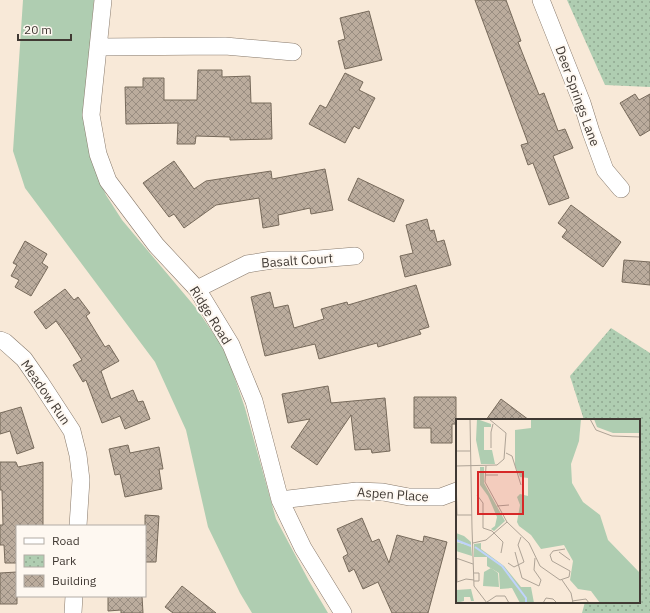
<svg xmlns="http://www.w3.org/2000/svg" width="650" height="613" viewBox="0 0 650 613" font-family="'IBM Plex Sans',sans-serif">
  <defs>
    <pattern id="park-dots" width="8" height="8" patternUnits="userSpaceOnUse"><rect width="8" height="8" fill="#afcdb1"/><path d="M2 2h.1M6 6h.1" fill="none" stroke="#90a791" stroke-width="1.8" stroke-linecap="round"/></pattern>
    <pattern id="building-cross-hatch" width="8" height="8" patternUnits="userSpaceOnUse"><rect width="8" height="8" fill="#bbac9d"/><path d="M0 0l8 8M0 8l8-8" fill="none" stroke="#998d81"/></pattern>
  </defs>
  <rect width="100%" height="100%" fill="#f8e9d8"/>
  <path fill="#afcdb1" d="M23 0H94L91 35 93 165 106 195 122 220 196 308 218 340 228 358 245 408 276 519 309 581 328 613H252L240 593 208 527 186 430 155 362 25 188 13 151Z"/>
  <path fill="url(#park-dots)" d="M567 0H650V87L605 85Z
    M611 328 650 353V613H582L585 602H639V420H584L570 376Z"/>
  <path fill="url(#building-cross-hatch)" stroke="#776a5b" d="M475 0H506L521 41 518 42 539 95 544 93 558 131 565 129 573 148 553 156 569 198 549 205 533 163 528 165 521 145 528 143Z
    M369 11 382 60 345 69 338 41 345 39 340 18Z
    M198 70H222V77L250 76 251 103H271L272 139 230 140V137L196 136 195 144H177L178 123 126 124 125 87H143V78H164V100H197Z
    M345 73 363 82 359 90 375 98 359 129 354 126 345 143 309 124 320 105 326 108Z
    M635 94 639 100 650 94V130L640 136 620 103Z
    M174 161 194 189 206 181 271 171 272 179 325 169 333 210 311 214 310 208 278 215 279 225 263 228 259 198 216 205 184 228 174 214 169 217 143 183Z
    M358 178 404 200 394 222 348 200Z
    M571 205 621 242 603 267 562 237 567 230 558 223Z
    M427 219 430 231 434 230 437 242 444 240 451 265 405 277 400 256 413 253 406 225Z
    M25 241 47 254 42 263 48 267 31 296 15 287 19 280 11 276 17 265 13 263Z
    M624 260 650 262V285L622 282Z
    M416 285 429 327 419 330 421 334 378 347 377 343 319 359 315 344 265 356 251 297 270 292 274 308 288 305 294 328 324 319 321 309 347 302 348 305Z
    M65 289 74 300 78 297 90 313 86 316 105 347 109 345 119 361 101 371 111 399 133 390 138 402 143 401 150 419 125 429 120 416 102 423 86 380 83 382 73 365 82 360 68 338 56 321 46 329 34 312Z
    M328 386 331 403 385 398 390 451 372 453 371 449 355 450 351 415 317 465 291 447 310 419 288 423 282 394Z
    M414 397H456V424H452V443H431V428H414Z
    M501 399 529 420H486Z
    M21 407 34 448 17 454 10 431 0 434V413Z
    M128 445 130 453 159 447 163 469H159L162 489 125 497 120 474 115 475 109 449Z
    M0 462H16L18 467 43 462V526H17V563H5L4 545H0V525H3L2 490H0Z
    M145 515 159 516 156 562H145Z
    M362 518 372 542 379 539 389 563 397 535 423 542 424 536 447 542 428 613H392L378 582 363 589 354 569 349 572 343 557 348 554 337 529Z
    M17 572V604H0V573Z
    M182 586 216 613H173L165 607Z
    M108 596H142L143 613H121V610L108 611Z"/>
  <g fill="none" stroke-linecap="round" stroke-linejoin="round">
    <defs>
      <path id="street" d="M103 0 91 115 98 154 108 181 156 245 197 289 231 345 254 401 280 500 303 548 343 613
        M541 0 582 103 591 132 605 170 621 189
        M98 47 225 46 293 52
        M197 289 247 264 272 260H306L355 256
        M0 340 5 342 24 359 40 382 72 431 78 455 81 480 78 526
        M280 500 357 491 383 492 409 497H441L457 491
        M73 613 74 596"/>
    </defs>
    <use href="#street" stroke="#87796b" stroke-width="18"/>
    <use href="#street" stroke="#fff" stroke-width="17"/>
  </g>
  <g text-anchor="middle" stroke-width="4" stroke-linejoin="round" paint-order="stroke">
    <g font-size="13" fill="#403933" stroke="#fef8f1">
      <text transform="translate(578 96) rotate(70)" y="5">Deer Springs Lane</text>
      <text transform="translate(297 260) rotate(-4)" y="5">Basalt Court</text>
      <text transform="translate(211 315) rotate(58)" y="5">Ridge Road</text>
      <text transform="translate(46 392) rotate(55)" y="5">Meadow Run</text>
      <text transform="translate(393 494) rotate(4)" y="5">Aspen Place</text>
    </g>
  </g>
  <g transform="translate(456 419)">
    <rect width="184" height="184" fill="#f8e9d8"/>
    <path d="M24 48H28V64L49 102 38 112 35 110 39 107 41 98 32 77 24 66ZM0 114 8 117 15 123V127L0 122ZM35 149 42 154 43 168 27 167 28 153ZM15 170 18 182H15L14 178H8V182L0 184V171Z" fill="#afcdb1"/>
    <path d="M21 0 35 5V8H28V31H36L39 45H25L20 21ZM75 0H125L123 22 115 45 116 64 127 83 144 96 152 121 184 154V184H144L135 172 122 170 114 161 117 142 108 126 85 130 75 116 63 107 61 103 64 86 61 78 64 75 72 77V59L64 58 59 47V11L75 9ZM138 0H184V14H157L141 8ZM0 123 15 127 16 137 0 132ZM25 124V130L48 147 65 168H75L78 184H64L56 169 44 170 43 154 31 147V138H18V125Z" fill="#afcdb1"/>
    <path fill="none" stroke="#bfd3fb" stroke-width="2" d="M0 121 15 127M19 128 46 147 70 179V184"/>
    <path fill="none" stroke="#aea396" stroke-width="1" d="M14 0 16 109M134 0 140 11 156 17 184 18M35 29V13L37 5M0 32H14M50 34 56 37 65 66M0 47 41 46 48 40 50 14 33 0M30 47 29 63 51 103 73 124 84 147 104 161 113 158 114 152 96 142 94 136 97 132 109 130M0 54 1 96M29 56H42M21 76 27 84V109L36 112 47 123 45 134M41 87 53 86M0 96H16M16 109 18 167 31 184M17 124 30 121 51 103M59 133 66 159 83 167 85 161 78 151 79 139M103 133 114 141M0 139 17 145M1 140V163M52 144 58 148 68 143 62 126 65 118M18 154H23V162H18M106 161 115 174 117 184M1 163 10 160 18 161M116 182 130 180 133 184M31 183 40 177H49L53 184M87 184 90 179 97 180 101 184"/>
    <path fill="#d62828" fill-opacity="0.15" stroke="#d62828" stroke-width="2" d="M22 53H67V95H22Z"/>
    <rect width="184" height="184" fill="none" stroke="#403933" stroke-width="2"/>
  </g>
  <rect x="16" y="525" width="130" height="72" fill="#fef8f1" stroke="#b2aca5"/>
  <rect x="24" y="538" width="20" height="6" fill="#ffffff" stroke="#b2aca5"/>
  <text x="52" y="545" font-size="12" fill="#403933">Road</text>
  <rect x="24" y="555" width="20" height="12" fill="url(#park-dots)" stroke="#b2aca5"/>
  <text x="52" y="565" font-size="12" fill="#403933">Park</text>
  <rect x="24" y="575" width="20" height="12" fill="url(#building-cross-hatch)" stroke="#b2aca5"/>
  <text x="52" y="585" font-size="12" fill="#403933">Building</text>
  <path d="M18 34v6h53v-6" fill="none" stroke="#403933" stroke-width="2"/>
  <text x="24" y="34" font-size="12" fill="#403933" stroke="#fef8f1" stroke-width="3" paint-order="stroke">20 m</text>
</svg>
